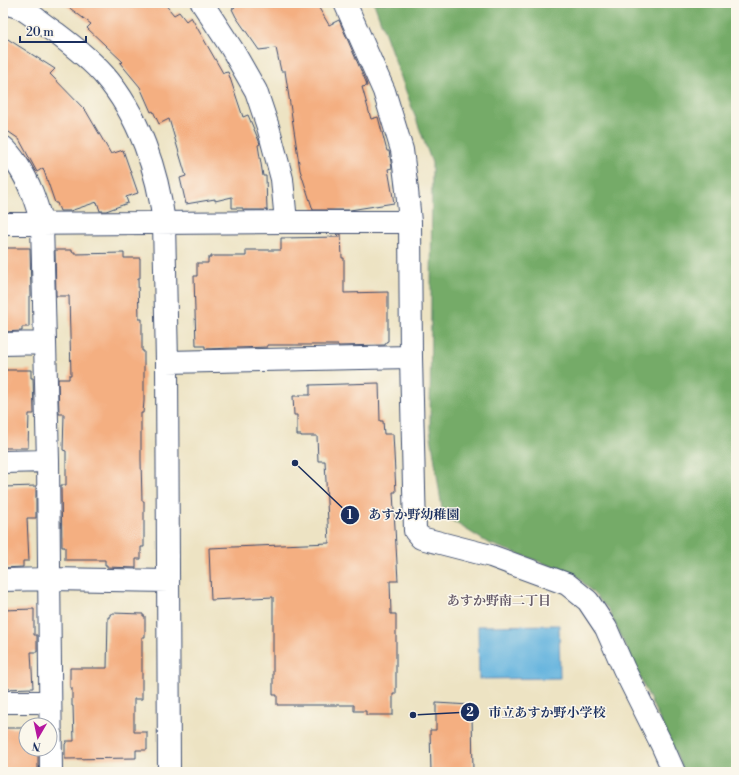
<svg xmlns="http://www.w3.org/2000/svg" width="739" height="775" viewBox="0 0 739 775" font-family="'Libre Bodoni','Noto Serif JP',serif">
  <rect width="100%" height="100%" fill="#fbf7ec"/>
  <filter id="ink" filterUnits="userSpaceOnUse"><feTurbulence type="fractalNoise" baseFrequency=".025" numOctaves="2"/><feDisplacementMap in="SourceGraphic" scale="8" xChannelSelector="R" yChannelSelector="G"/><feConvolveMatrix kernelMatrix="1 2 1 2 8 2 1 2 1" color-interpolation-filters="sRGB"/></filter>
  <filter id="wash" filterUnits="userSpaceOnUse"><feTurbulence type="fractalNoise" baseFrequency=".012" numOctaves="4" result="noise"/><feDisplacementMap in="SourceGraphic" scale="16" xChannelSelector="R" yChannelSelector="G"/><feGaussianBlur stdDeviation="0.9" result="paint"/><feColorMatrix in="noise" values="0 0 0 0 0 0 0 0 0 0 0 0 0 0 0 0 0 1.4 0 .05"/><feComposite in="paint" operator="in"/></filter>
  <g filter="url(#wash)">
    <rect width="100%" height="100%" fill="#ede3c3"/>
    <path fill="#74ab68" stroke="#486d63" d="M374 3H736V772H684L608 609 576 575 488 543 443 515 430 429 432 163Z"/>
    <path fill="#63b3de" stroke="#3f719e" d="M559 625 560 678 479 679 478 626Z"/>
    <g id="blocks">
      <path fill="#f4af81" d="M63 3H164L174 15 179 12 186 21 191 17 223 73 228 72 243 117 248 115 259 141 260 144 258 145 263 176H266L267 210H243V208H232V197L215 201V199L186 204 180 178 186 176 169 119 159 124 153 111 151 112 140 87 120 63 123 62 87 28 91 24Z
        M241 3H316L329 25 339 20 366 82 367 86 362 87 371 119 378 117 387 151H389L392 168 388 169 394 203 350 210H313L300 170 285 71H281L276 48 259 50 236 17 232 9Z
        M3 36 55 69 50 74 86 111 111 154 123 150 138 193 126 197 128 203 106 211H100L97 202 70 211H60L57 203H55L43 168 37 172 19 139 3 128Z
        M336 234H341L342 258H344V293L388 292V341L386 342 385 345 338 346V345H267V347L205 349V346H196L194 276H197V263H208V258H211V256H246V250H281V238L339 237Z
        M6 248H30L31 296H29V327H22V331L3 332V249H6Z
        M55 250H72V252H75V254L124 253V258H140V278H138L139 319H142V351H144V401L143 413H141V460L142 501H144V547H141V559H136V568L107 567V565H105V560H65V547H62L61 485H66V451L63 450 64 414H59L58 379H69V375H71L69 296H56Z
        M3 370H31V378H33L34 414H29L28 448H3Z
        M379 383 380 421H383L384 434H393L396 492H393L398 581H390L391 614H396V694H393V715H366V711H354V705H277V695H273V597L211 600 209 548 329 543 325 461H318L317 436H301V435H297V415H294L293 396H299V395H310V385Z
        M36 486V518H27L29 561H23V567L3 568V487Z
        M34 609V635H37V652H31L33 688 3 689V610Z
        M112 613 143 614V616H145V637H142V699H134V732H147V750H136V758L65 759V744L66 743V741H74L73 706H72V688H70V668H107L108 617H110V614H112Z
        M436 703 470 705 471 714H472L473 772H431L430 730H436Z
        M3 728H26V749H38V772H3Z"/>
    </g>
  </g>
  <g filter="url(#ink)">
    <use href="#blocks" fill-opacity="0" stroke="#3a4a6d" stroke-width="1"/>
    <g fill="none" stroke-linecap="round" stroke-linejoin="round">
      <defs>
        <path id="minor" d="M4 3C10 5 18 6 24 10 35 17 45 26 56 33 73 46 90 59 104 75 139 115 158 172 164 223L167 362 169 772
          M202 3 232 49 256 91 269 130 282 179 286 222
          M345 3 384 91 402 150 407 190 410 222 411 357 415 531 421 538 491 556 567 584 588 601 606 628 624 669 662 745 674 772
          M3 147C9 152 13 158 17 164 30 183 36 202 42 224L48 461 51 772
          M3 224 286 222H410
          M3 344 45 343
          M167 362 411 357
          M3 462 48 461
          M3 580 50 579 168 581
          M3 702H50"/>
      </defs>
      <use href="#minor" stroke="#3a4a6d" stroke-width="24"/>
      <use href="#minor" stroke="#fff" stroke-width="22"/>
    </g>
  </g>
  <g text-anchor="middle" stroke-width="3" stroke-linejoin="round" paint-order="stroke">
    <g font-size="13" font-weight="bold" fill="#675c6a" stroke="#fbf7ec">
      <text x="499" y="605">あすか野南二丁目</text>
    </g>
  </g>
  <path fill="none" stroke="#1b2f5e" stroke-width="1.5" d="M295 463L350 515M413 715L470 712"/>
  <g fill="#1b2f5e" stroke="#fbf7ec" stroke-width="1.5">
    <circle cx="295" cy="463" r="4"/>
    <circle cx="413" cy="715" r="4"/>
    <circle cx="350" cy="515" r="10"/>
    <circle cx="470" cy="712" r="10"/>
  </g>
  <g font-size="12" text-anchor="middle" font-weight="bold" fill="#fff">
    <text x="350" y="519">1</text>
    <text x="470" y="716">2</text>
  </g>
  <g font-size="13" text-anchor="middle" font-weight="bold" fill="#1b2f5e" stroke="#fbf7ec" stroke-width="3" stroke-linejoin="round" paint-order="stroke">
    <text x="414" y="519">あすか野幼稚園</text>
    <text x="547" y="717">市立あすか野小学校</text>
  </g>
  <rect width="739" height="775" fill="none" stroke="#fbf7ec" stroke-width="16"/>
  <g transform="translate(38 737) rotate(189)"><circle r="19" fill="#fbf7ec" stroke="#a1a7b3"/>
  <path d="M0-3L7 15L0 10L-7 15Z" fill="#b5179e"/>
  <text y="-6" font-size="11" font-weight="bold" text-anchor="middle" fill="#1b2f5e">N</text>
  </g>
  <path d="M20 36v6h66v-6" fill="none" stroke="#1b2f5e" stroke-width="2"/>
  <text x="26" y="36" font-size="12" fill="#1b2f5e" stroke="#fbf7ec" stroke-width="3" paint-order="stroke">20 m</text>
</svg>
